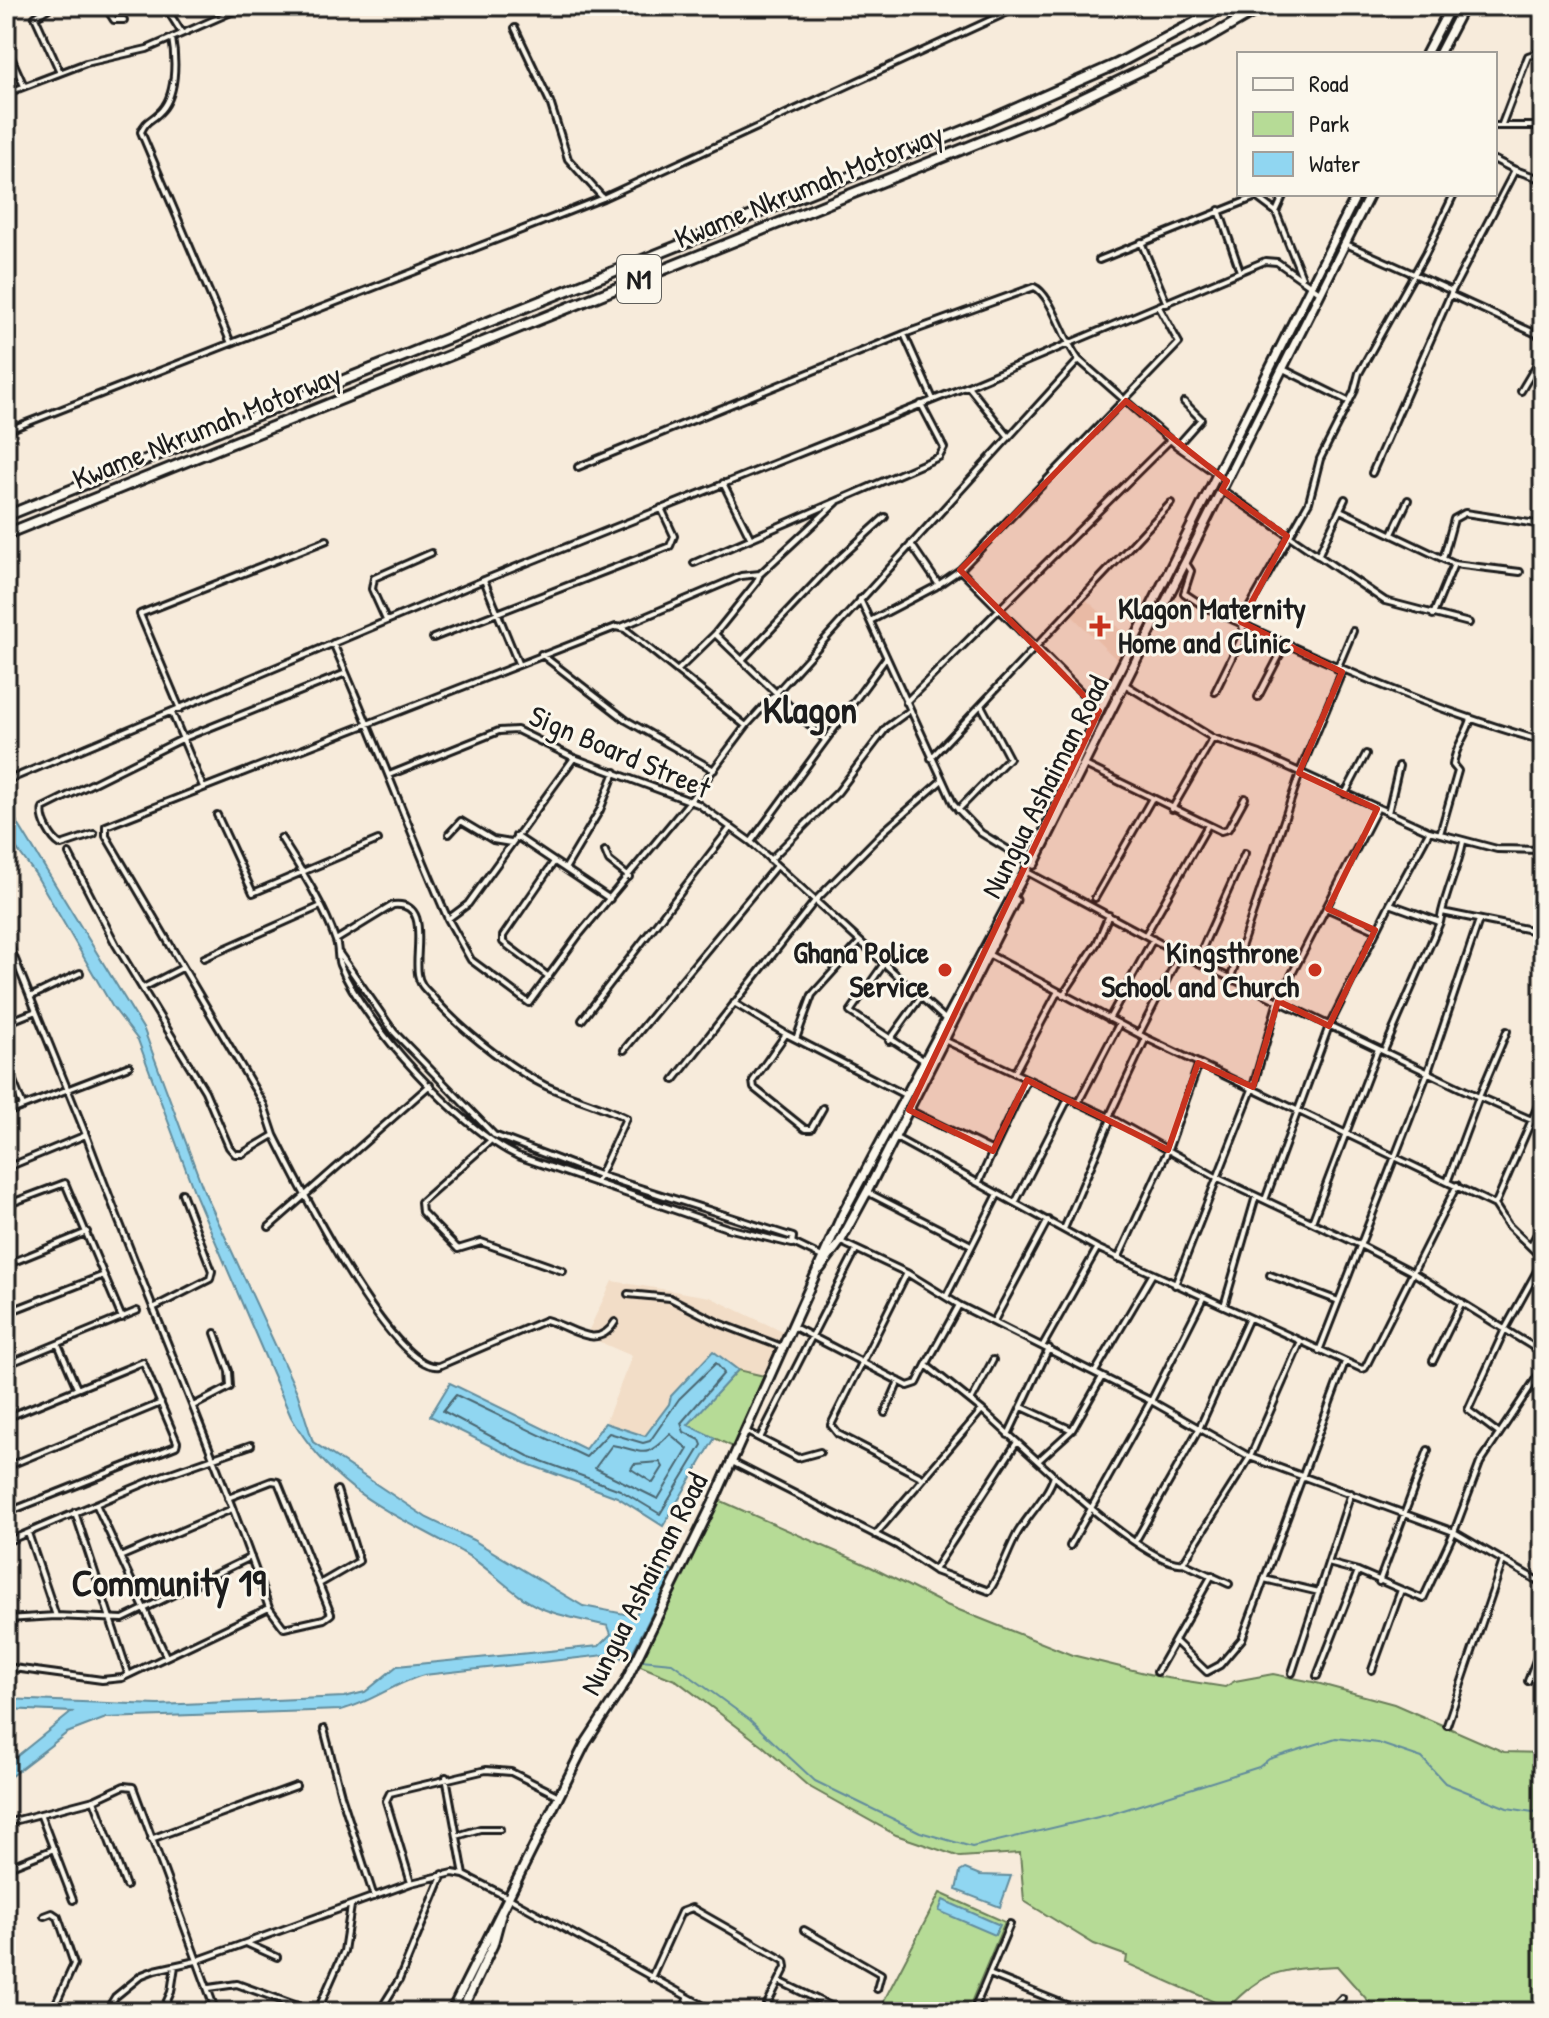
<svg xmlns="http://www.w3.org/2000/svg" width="1549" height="2018" viewBox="0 0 1549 2018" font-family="'Patrick Hand',sans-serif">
  <rect width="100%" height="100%" fill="#f7ebdb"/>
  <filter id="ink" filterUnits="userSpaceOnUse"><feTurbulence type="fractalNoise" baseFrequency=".0125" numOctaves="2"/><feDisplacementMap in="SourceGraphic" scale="16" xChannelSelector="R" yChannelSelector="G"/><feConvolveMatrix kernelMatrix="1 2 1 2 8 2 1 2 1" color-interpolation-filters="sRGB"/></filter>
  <g filter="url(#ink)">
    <path fill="#f2ddc7" d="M1086 600 1131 638 1120 663 1071 615Z
      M612 1281 710 1297 783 1332 764 1376 738 1370 714 1351 645 1436 605 1423 632 1356 586 1336Z"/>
    <path fill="#b6db96" stroke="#697c59" stroke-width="2" d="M1543 592V685L1538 684 1533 641Z
      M738 1370 764 1376 733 1447 687 1425Z
      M719 1500 871 1567 944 1604 1072 1655 1161 1677 1225 1687 1235 1681 1273 1674 1313 1682 1394 1704 1504 1752 1543 1753V2012H1378L1337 1966C1285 1969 1265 1968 1228 2008L1126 1963 1127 1956 1094 1944 1024 1901 1020 1853 960 1857 896 1835 808 1786 764 1747 677 1681 638 1665Z
      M940 1893 1005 1922 967 2012H878Z"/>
    <path fill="#90d6f1" stroke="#628c9c" stroke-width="2" d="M6 804 144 1030 204 1191 297 1392 313 1442 427 1518 473 1540 583 1606 635 1616 664 1566 674 1571 629 1659 605 1655 424 1675C394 1683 371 1703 341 1710L106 1718 67 1733 6 1780V1765L72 1712 6 1709V1699L158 1705 344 1697 365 1692 397 1666 599 1646 611 1634 608 1626C587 1621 563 1617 543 1609 513 1597 490 1567 462 1552 390 1511 336 1494 291 1417L195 1194 138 1040 112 1006 36 875 6 834Z
      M713 1351 738 1370 688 1425 715 1438 663 1526 617 1497 525 1463 430 1416 450 1383 585 1449 605 1423 645 1436 669 1404 671 1396Z
      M965 1869 980 1875 1011 1876 1000 1907 956 1890 960 1872Z
      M943 1900 1000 1925 995 1935 939 1911Z"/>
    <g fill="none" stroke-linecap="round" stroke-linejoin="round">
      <path stroke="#4a6671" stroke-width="2" d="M716 1363 724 1373 681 1423 684 1432 700 1440 702 1445 660 1514 620 1490 528 1456 443 1411 456 1395 586 1457 609 1433 643 1443 650 1441 679 1399Z
        M670 1434 688 1449 658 1499 595 1468 612 1445C646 1451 643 1461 670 1434Z
        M660 1462 663 1467 653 1483 631 1469 634 1464Z"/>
      <path stroke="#628c9c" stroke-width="2" d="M641 1660 672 1663 750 1720 815 1781 920 1832 972 1847 1111 1814 1259 1767 1269 1759 1336 1738 1378 1743 1422 1758 1445 1783 1507 1808 1533 1812 1543 1810"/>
      <defs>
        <path id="minor" d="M52 6 35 17 60 72
          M105 6 114 20H124
          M165 6 182 33
          M515 28 550 102 568 159 603 198
          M172 38C176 60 177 97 159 113 151 121 146 120 141 132L230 341
          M6 46 24 86
          M6 87 15 90 86 63 147 49 245 6
          M1502 124 1528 56 1543 51
          M1495 126H1543
          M1515 170 1543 180
          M1219 210 1240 271
          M1276 212 1284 194
          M1141 242 1167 304
          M1346 244 1452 291
          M1099 260 1256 197 1276 212 1302 277
          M1451 295 1543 337
          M904 334 933 399
          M1283 369 1348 401
          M968 386 1009 437
          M1521 391 1543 354
          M6 431 603 198 1021 6
          M1177 446 1201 419 1184 402
          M578 467 904 334 1034 287C1052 294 1064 343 1079 360L1177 446 1225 480
          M1372 473 1452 291 1515 170 1495 160
          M723 483 750 537
          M1222 490 1385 601 1469 623
          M1340 510 1454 564 1520 572
          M1392 534 1408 500
          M911 544 939 585
          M1318 556 1345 499
          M1443 559 1454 519 1465 513 1543 525
          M694 563 939 457 944 448 921 404
          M1186 563 1191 571 1184 593 1205 607C1316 658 1424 708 1543 741
          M960 570 1099 710
          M484 580 518 663
          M860 599 954 805 981 833 1028 862
          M1433 615 1454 564
          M386 620 372 589 374 578 431 553
          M870 621 935 587 960 570 1179 343 1159 307
          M621 627 741 576 760 574
          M715 634 825 740
          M433 638 670 546 674 536 661 508
          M333 643C374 735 408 828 448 919L468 904 574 758
          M541 654 626 720 714 770
          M742 660 830 567 885 517
          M1337 669 1353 631
          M677 671 715 634 756 583 760 574 837 502
          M1126 685 1213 738 1260 754 1429 831 1497 849 1543 850
          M1215 692 1244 633 1241 622 1309 502 1320 459 1354 392 1359 373 1426 253 1454 194
          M1258 697 1285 645
          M906 702 1170 440
          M180 709 140 614 327 540
          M172 713 203 787
          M931 758 1171 503
          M1085 765 1221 831 1228 829 1245 798
          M389 775 499 731 517 730 574 758 698 804 751 842 945 1019
          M6 781 484 580 968 386 1265 261 1277 262 1321 293
          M1345 794 1366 754
          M1172 809 1213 738
          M958 810 1009 758 981 705
          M1388 813 1399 766
          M217 815 253 893 378 840
          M94 834 61 845C51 839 40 819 43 808L184 738 346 673
          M449 834 461 821 493 840 511 843
          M1440 834 1458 771 1453 765C1455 747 1466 736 1471 719
          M516 836 610 899
          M281 838C302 871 324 905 336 941 339 949 337 958 340 965 365 1025 460 1129 518 1156L727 1228 792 1244 793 1237 599 1175 494 1135 394 1032 339 953
          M751 842 886 658
          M605 851 609 861 629 877
          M69 854 116 945 205 1091 229 1147 235 1154H242L274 1135 264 1105 106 836V826L616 627 625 629 746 726
          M770 860 838 792 887 727 909 711
          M565 869 600 810 615 772
          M1029 873 1180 954 1479 1097 1507 1031
          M1095 898 1151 800
          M1390 904 1429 832
          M1328 909 1375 930
          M1442 912C1448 887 1458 867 1463 842
          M448 919 471 960 529 1003 578 936 690 801 746 726 1079 360
          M1146 934 1208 825
          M6 937 86 1135 6 1168
          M336 940 393 905C431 901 414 951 418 974 419 983 424 988 430 994 456 1026 509 1068 546 1086 572 1098 601 1105 626 1118L596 1183
          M988 954 1146 1038 1495 1205 1508 1225 1543 1259
          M204 958 321 906
          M1197 960 1245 853
          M883 965 850 1012 923 1060
          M549 977 503 942V936L554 862
          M1231 977 1302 767 1342 672
          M143 988 182 968
          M1063 995 1097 943 1109 915
          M30 997 80 973
          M734 1003 786 1034 905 1095
          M1109 1019 1153 939
          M582 1020 731 827
          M6 1023 36 1011
          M786 1034 753 1081 754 1088 805 1129H811L823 1108
          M1139 1034 1180 954
          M796 1039 812 995 859 943
          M944 1040 1109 1117 1216 1177 1358 1244 1414 1273 1543 1353
          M889 1041 920 998
          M624 1050 776 866
          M1384 1051 1440 922
          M6 1063 23 1106
          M1015 1072 1057 993
          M674 1080 814 902 884 831 941 781
          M1078 1103 1119 1024
          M909 1110 993 1151 1027 1080
          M6 1113 129 1066
          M1109 1117 1146 1038
          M274 1135C294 1175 392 1373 439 1366L546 1320C572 1327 597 1352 615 1322
          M894 1137 1097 1248 1362 1369 1365 1368 1457 1185
          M489 1142 421 1202 422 1212 458 1249 481 1242 563 1271
          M1448 1180 1479 1097 1543 1125
          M979 1182 993 1151
          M867 1192 971 1245
          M1265 1200 1329 1026 1390 904 1440 922 1442 912 1536 931
          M1015 1203 1068 1099
          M6 1205 65 1183 122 1318
          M1495 1205 1543 1094
          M1312 1222 1378 1049
          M269 1227 430 1085
          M1064 1229 1111 1119
          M841 1242 907 1273 959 1305 1151 1401 1250 1457 1454 1532 1480 1463 1543 1368
          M793 1243 822 1257
          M1531 1245 1543 1223
          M1118 1259 1168 1150 1199 1063
          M6 1265 87 1232
          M907 1273 831 1425 838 1434 921 1477
          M1270 1275 1336 1300
          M1175 1285 1253 1087 1278 1001 1377 809
          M628 1294 670 1298 719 1323 782 1347
          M946 1297 998 1194
          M1224 1306 1256 1196
          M153 1308 210 1279 212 1271 182 1193
          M6 1313 104 1275
          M994 1321 1048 1220
          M794 1327 908 1386 917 1383 926 1365
          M58 1344 77 1388
          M1043 1345 1097 1249
          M1319 1351 1428 1072 1479 920
          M1433 1361 1462 1302
          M6 1365 137 1311
          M1095 1372 1152 1275
          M6 1400 12 1415
          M971 1401 993 1360
          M195 1405 230 1387 229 1371 215 1333
          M1022 1407 1072 1430
          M885 1413 899 1381
          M6 1418 143 1362 177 1442 176 1446 6 1513
          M747 1432 798 1458 820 1452
          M1497 1432 1468 1410 1505 1329 1543 1260
          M1008 1435 1049 1348
          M760 1438 856 1250
          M1038 1461 1072 1430 1102 1377
          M732 1462 898 1546 934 1570 1017 1442
          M6 1467 161 1403
          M1054 1476C1078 1497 1154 1567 1183 1563L1250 1457 1300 1343
          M228 1498 272 1481 278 1482 331 1614 324 1619 284 1628 269 1608
          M96 1504 166 1656
          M75 1512 128 1673
          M28 1533 56 1616
          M875 1535 982 1410 926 1365 959 1305
          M6 1542 162 1476 251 1445
          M1135 1542 1199 1429 1249 1318
          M1070 1546 1151 1401 1203 1298
          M120 1557 232 1509
          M1183 1563 1229 1584
          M1328 1563 1358 1571 1423 1599 1454 1532 1543 1584
          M935 1571 989 1591C1001 1573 1007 1553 1017 1534 1028 1515 1048 1496 1054 1476L982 1410
          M1264 1579 1319 1592
          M1379 1582 1428 1450
          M321 1583 359 1561 337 1490
          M6 1619 56 1616 123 1619 251 1557
          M1175 1641 1207 1672 1220 1665 1242 1639 1345 1362
          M6 1667 102 1680 122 1678 269 1608C213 1448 145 1294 86 1135
          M1372 1670 1401 1590
          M1157 1672 1212 1575
          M1292 1673 1351 1493
          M1317 1676 1358 1571
          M1528 1681 1543 1642
          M1447 1725 1503 1561
          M324 1729 341 1795 374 1897
          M446 1777 464 1875
          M94 1800 126 1886
          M41 1816 73 1900
          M6 1823 94 1800 124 1786 133 1787 216 2012
          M457 1836 480 1829H500
          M151 1839 296 1786
          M6 1868 54 1849
          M411 1883 386 1801 390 1793 486 1770 511 1772 559 1796
          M44 1916 52 1913 58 1917 74 1964 52 2012
          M804 1930 881 1974 877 1989
          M248 1944 277 1957
          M989 1974 1083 2012
          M651 1978 681 1912 692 1908 785 1961 786 1967 779 1981 843 2012
          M209 1988 237 1984 314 2012
          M404 2009 407 2012
          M106 2012 115 1997 142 1975 155 1970 196 1961 411 1883 453 1873 464 1875 509 1898 715 2012
          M162 2012 171 1992 175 1966
          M317 2012 344 1951 351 1906
          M379 2012 399 1980 443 1874
          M680 2012 689 1998
          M763 2012 779 1981
          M973 2012 1010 1924
          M1233 2012 1246 2008 1253 2012
          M1329 2012 1342 1998"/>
        <path id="primary" d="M1426 54 1451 6
          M1439 54 1464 6
          M1034 864 1370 194
          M820 1269 840 1242 867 1192 1015 900
          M451 2012 585 1744 625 1683 713 1503 842 1215 1026 871 1099 711 1357 194
          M461 2012 493 1945 501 1915"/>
        <path id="motorway" d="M6 516 983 123 1117 64 1226 6
          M6 534 1050 114 1205 40 1264 6"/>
      </defs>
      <use href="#minor" stroke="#1c1c1c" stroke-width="10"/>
      <use href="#primary" stroke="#1c1c1c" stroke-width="13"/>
      <use href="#motorway" stroke="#1c1c1c" stroke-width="14"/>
      <use href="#minor" stroke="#fbf7ec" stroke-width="4"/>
      <use href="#primary" stroke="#fbf7ec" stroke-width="7"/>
      <use href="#motorway" stroke="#fbf7ec" stroke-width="8"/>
    </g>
  </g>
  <path fill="#c8321e" fill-opacity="0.2" stroke="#c8321e" stroke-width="6" stroke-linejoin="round" d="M1126 401 1227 481 1222 490 1287 536 1241 622 1342 672 1299 773 1377 809 1328 909 1375 930 1329 1026 1278 1001 1253 1087 1198 1063 1168 1150 1027 1080 993 1151 909 1110 1099 711 960 570Z"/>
  <g fill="#c8321e" stroke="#fbf7ec" stroke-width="3">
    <path d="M1096 614h8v8h8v8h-8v8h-8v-8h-8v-8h8z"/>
    <circle cx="945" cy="970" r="8"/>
    <circle cx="1315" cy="970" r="8"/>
  </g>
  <g text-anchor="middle" stroke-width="6" stroke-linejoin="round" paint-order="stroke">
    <rect fill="#fbf7ec" stroke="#5f5e5a" stroke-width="2" x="617" y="255" width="44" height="48" rx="6"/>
    <g font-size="28" font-weight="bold" fill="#1c1c1c">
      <text x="639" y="289">N1</text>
    </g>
    <g font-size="30" fill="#1c1c1c" stroke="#fbf7ec">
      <text transform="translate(809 186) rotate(-22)" y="10">Kwame Nkrumah Motorway</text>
      <text transform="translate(207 427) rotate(-22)" y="10">Kwame Nkrumah Motorway</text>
      <text transform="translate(620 752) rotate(23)" y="10">Sign Board Street</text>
      <text transform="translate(1045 787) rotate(-63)" y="10">Nungua Ashaiman Road</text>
      <text transform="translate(644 1584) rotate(-63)" y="10">Nungua Ashaiman Road</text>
    </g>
    <g font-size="30" font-weight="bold" fill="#1c1c1c" stroke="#fbf7ec" text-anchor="end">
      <text x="1118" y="619" text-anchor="start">Klagon Maternity<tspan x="1118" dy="34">Home and Clinic</tspan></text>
      <text x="929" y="963">Ghana Police<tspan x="929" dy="34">Service</tspan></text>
      <text x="1299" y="963">Kingsthrone<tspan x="1299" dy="34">School and Church</tspan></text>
    </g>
    <g font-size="38" font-weight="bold" fill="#1c1c1c" stroke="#fbf7ec">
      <text x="810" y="723">Klagon</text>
      <text x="169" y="1596">Community 19</text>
    </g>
  </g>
  <rect width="1549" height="2018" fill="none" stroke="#fbf7ec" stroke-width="32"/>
  <rect x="16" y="16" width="1517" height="1986" fill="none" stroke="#1c1c1c" stroke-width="3" filter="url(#ink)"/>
  <rect x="1237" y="52" width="260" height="144" fill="#fbf7ec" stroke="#a29f99" stroke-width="2"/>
  <rect x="1253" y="78" width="40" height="12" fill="#fbf7ec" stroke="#a29f99" stroke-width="2"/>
  <text x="1309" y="92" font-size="24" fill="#1c1c1c">Road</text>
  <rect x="1253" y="112" width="40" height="24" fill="#b6db96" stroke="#a29f99" stroke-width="2"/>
  <text x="1309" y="132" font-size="24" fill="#1c1c1c">Park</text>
  <rect x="1253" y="152" width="40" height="24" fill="#90d6f1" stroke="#a29f99" stroke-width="2"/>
  <text x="1309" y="172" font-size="24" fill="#1c1c1c">Water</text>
</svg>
